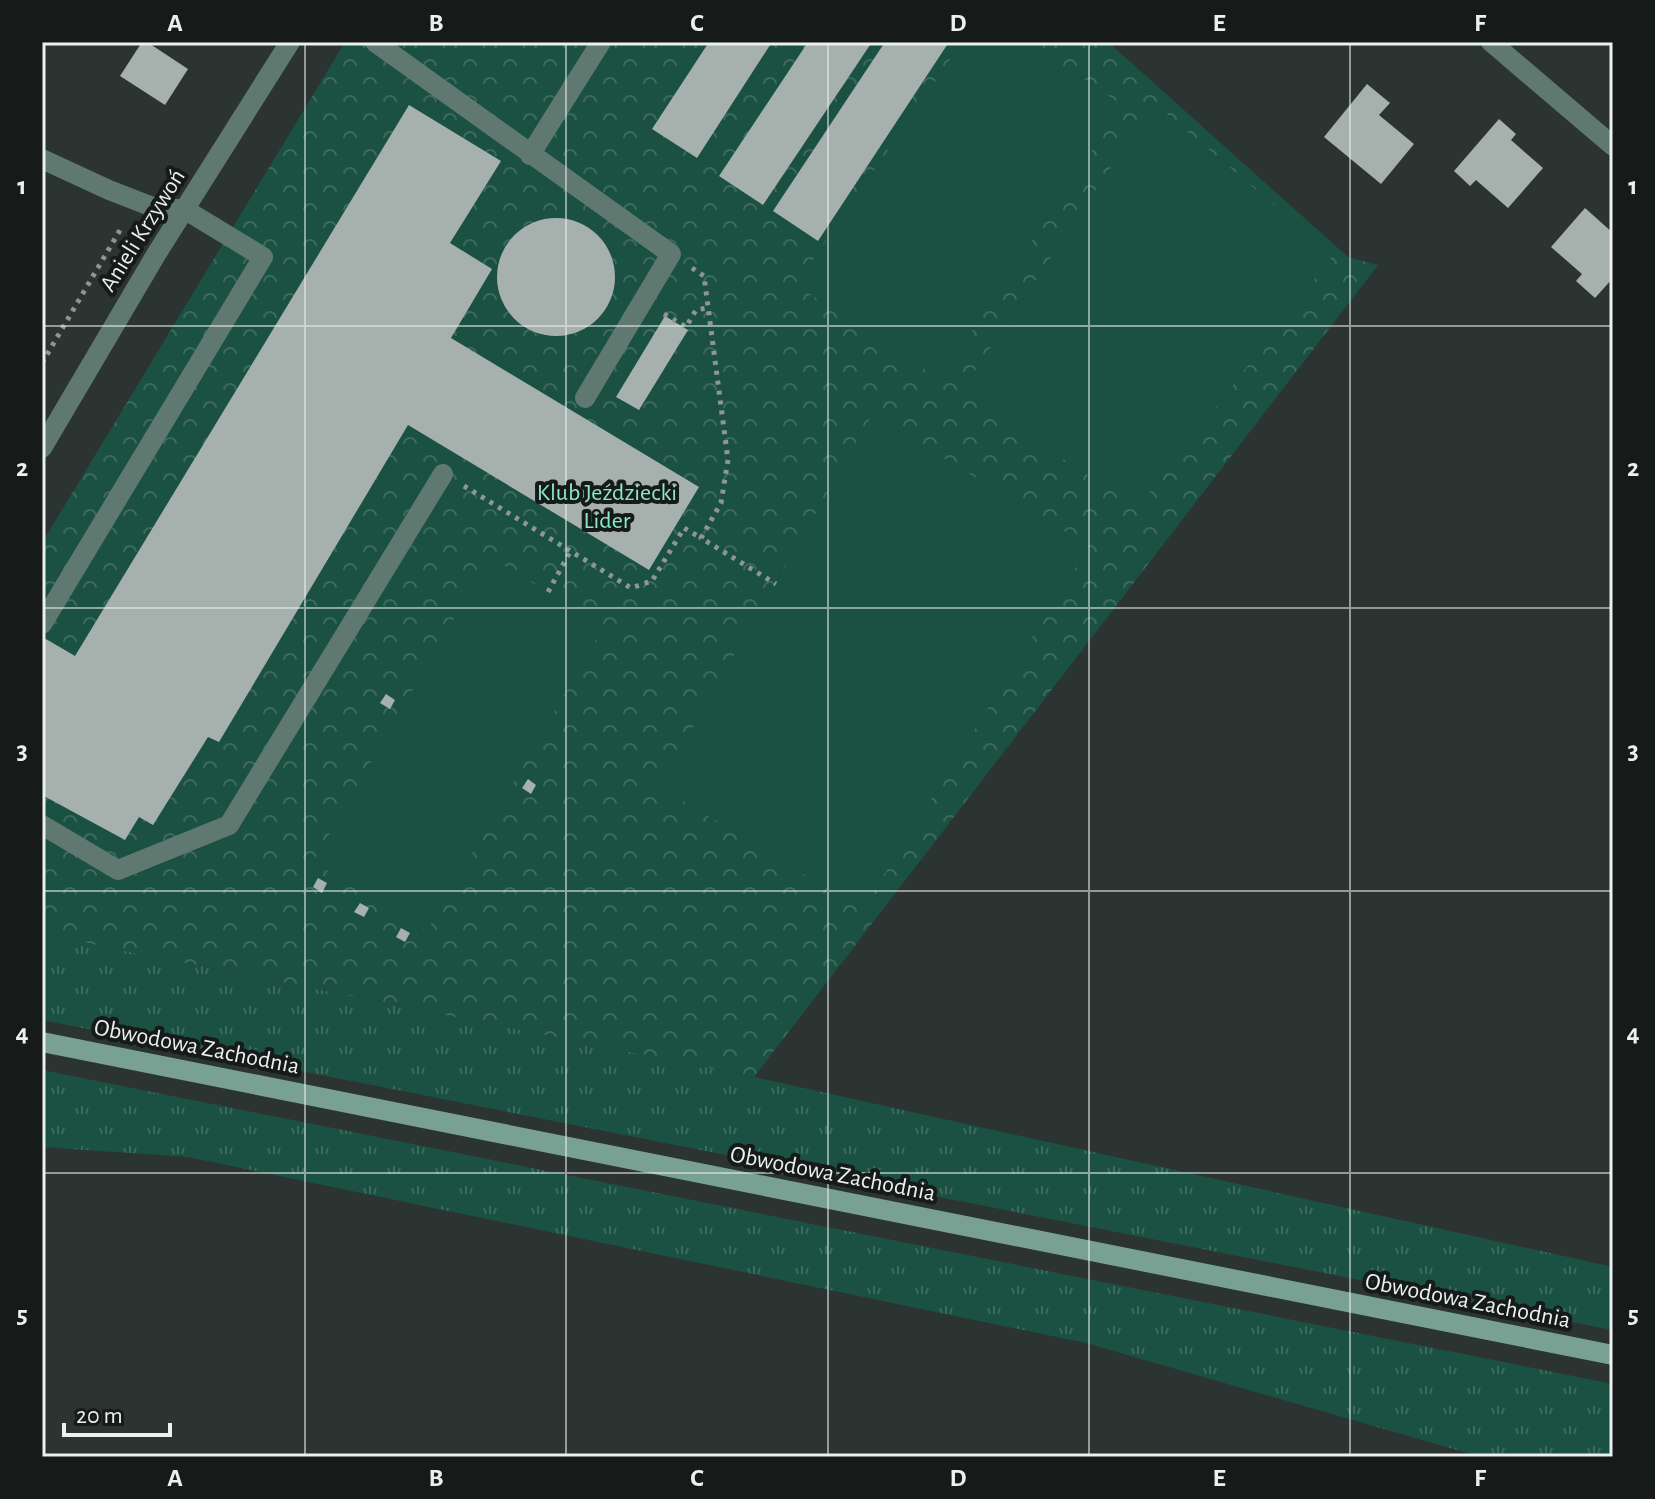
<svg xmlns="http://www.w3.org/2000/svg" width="1655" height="1499" viewBox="0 0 1655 1499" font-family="'Alegreya Sans',sans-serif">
  <defs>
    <pattern id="grass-tufts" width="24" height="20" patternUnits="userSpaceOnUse" patternTransform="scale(2)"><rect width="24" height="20" fill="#1b5142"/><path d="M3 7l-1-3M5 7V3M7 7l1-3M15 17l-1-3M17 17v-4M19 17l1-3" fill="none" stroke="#3c6a5e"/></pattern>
    <pattern id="park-crowns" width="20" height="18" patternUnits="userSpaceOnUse" patternTransform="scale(2)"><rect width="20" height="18" fill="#1b5142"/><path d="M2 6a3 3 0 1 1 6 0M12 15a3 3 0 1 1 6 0" fill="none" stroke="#3c6a5e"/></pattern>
  </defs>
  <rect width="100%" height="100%" fill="#2b3430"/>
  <path fill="url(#grass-tufts)" d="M42 934 754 1077 1613 1267V1330L42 1020Z
    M42 1070 1613 1384V1457H1481L1086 1343 188 1157 42 1147Z"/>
  <path fill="url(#park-crowns)" d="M345 42H1108L1348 257 1378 265 754 1077 42 934V543Z"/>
  <path fill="#1b5142" d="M962 42H1028L1122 105 940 379 796 285Z
    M1154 103 1333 255 1138 508 961 392Z
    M872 415 1089 546 862 910 659 786Z
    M490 557 604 626 427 931 313 862Z"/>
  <path fill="#a6b1ad" d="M142 42H147L188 69 165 105 120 76Z
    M709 42H772L697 158 652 129Z
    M808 42H872L763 205 719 176Z
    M885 42H949L818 241 773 211Z
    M1367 84 1390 103 1379 115 1414 144 1381 184 1324 137Z
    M409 105 501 161 450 243 492 269 451 338 699 487 649 570 408 425 219 742 208 737 153 825 139 817 125 840 42 795V645L46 639 75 656Z
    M1499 119 1516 134 1511 140 1543 168 1508 208 1476 180 1470 186 1454 171Z
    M1585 208 1613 233V278L1595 298 1576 281 1582 274 1551 247Z
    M497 277a59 59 0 1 1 118 0a59 59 0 1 1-118 0Z
    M665 316 688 330 639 410 616 397Z
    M386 694 395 700 390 709 380 703Z
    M528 779 536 785 531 794 522 788Z
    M318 878 327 883 322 893 313 887Z
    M360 903 369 908 364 917 354 912Z
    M401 928 410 933 405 942 396 937Z"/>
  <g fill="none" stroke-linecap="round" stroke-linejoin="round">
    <path stroke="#8e9693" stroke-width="5" stroke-dasharray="4 6" stroke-linecap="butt" d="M692 268 704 276 728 460 721 503 701 538 776 584
      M664 314 686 327 696 310 707 308
      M42 363 123 225
      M464 486 631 588 652 581 684 528 701 538
      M548 592 571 550"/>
    <path stroke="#607970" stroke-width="20" d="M375 42 671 254 585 398
      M1491 42 1613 146
      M530 155 601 42
      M42 159 109 190 158 209H184L263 257 42 624
      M42 825 118 870 229 825 443 474"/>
    <path stroke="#607970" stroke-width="20" d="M42 448 157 253 290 42"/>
    <path stroke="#78a093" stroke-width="20" d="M42 1042 1613 1355"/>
  </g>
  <path fill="none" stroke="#ebf1ef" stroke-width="2" stroke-opacity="0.55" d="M305 42V1457M566 42V1457M828 42V1457M1089 42V1457M1350 42V1457M42 326H1613M42 608H1613M42 891H1613M42 1173H1613"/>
  <g text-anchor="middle" stroke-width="8" stroke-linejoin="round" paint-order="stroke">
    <g font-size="24" fill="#ebf1ef" stroke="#161a19">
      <text transform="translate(142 230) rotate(-58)" y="8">Anieli Krzywoń</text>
      <text transform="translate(197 1046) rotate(11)" y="8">Obwodowa Zachodnia</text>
      <text transform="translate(833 1173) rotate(11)" y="8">Obwodowa Zachodnia</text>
      <text transform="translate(1468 1300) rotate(11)" y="8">Obwodowa Zachodnia</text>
    </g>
    <g font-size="24" fill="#8ae9cc" stroke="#161a19">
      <text x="607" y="500">Klub Jeździecki<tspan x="607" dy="28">Lider</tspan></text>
    </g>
  </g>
  <rect width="1655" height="1499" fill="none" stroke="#161a19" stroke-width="88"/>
  <path d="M64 1423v12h106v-12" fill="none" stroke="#ebf1ef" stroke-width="4"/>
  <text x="76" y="1423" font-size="24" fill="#ebf1ef" stroke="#161a19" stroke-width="6" paint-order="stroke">20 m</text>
  <rect x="44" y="44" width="1567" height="1411" fill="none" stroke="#ebf1ef" stroke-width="3"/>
  <g font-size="26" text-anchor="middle" font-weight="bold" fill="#ebf1ef">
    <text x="175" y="31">A</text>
    <text x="436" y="31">B</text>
    <text x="697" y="31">C</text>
    <text x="958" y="31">D</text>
    <text x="1219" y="31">E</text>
    <text x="1480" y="31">F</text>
    <text x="22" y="194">1</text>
    <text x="1633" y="194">1</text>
    <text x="22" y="476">2</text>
    <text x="1633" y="476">2</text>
    <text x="22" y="759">3</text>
    <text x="1633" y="759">3</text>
    <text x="22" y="1041">4</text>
    <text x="1633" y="1041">4</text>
    <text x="22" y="1323">5</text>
    <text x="1633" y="1323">5</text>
    <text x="175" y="1486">A</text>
    <text x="436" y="1486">B</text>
    <text x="697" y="1486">C</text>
    <text x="958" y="1486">D</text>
    <text x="1219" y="1486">E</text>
    <text x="1480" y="1486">F</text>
  </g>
</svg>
